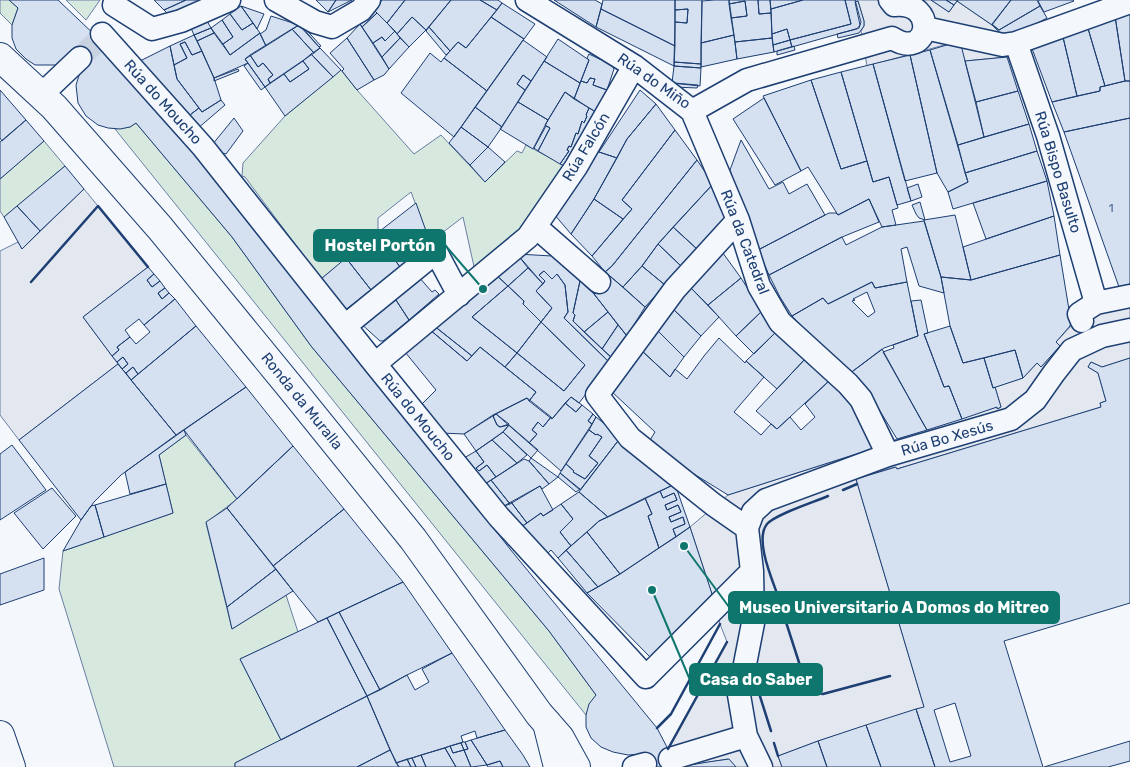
<svg xmlns="http://www.w3.org/2000/svg" width="1130" height="767" viewBox="0 0 1130 767" font-family="Rubik,sans-serif">
  <rect width="100%" height="100%" fill="#f4f7fb"/>
  <path fill="#d7e8df" stroke="#687fa3" d="M0 0H9L18 8 12 25 0 13Z
    M66 0H100L86 20Z
    M341 70 357 90 414 154 441 135 485 182 517 151 522 153 526 145 567 167 538 212 475 271 463 217 430 242 411 192 378 218V233L321 279 245 177 242 176 243 163 285 116Z
    M136 123 232 237 311 346 549 631 596 695 586 715 115 129 130 127Z
    M44 141 65 166 4 217 0 211V179Z
    M186 435 237 499 206 523 232 629 286 595 298 632 240 659 281 740 235 763V767H114L59 589 63 551 173 513 159 455Z"/>
  <path fill="#e3e8f0" stroke="#687fa3" d="M855 0H931L949 12 957 1 992 25 1007 39V57L965 61 959 41 867 66 861 31 864 26V21L858 1 855 2Z
    M84 189 148 267 83 317 118 364 19 440 0 415V251L18 242 22 249Z
    M1130 302V358L1102 367 1091 362 1088 367 1098 373 1106 401 1100 403 1101 407 897 469 895 467 856 479 924 707 818 741 778 756 782 767H736L728 759 678 767 668 749 727 642 720 624 712 594 690 527 728 495 875 448 897 439 997 407 998 409 1001 407 995 387 1023 378 1037 363 1041 367 1060 346 1056 342 1070 327 1071 322Z"/>
  <path fill="#d5e0f0" stroke="#1d3f73" fill-rule="evenodd" d="M9 0H58L99 39 196 150 510 549 657 728 668 749 672 767H646L643 754 628 755 613 752 601 747 591 738 586 727V715L589 704 596 695 549 631 311 346 232 237 136 123 130 127 120 129 108 128 98 125 86 116 78 103 76 85 81 69 57 65H35L26 59 16 49 12 38V25L18 8Z
    M154 0H186L164 10Z
    M186 0H208L170 16 164 10Z
    M316 0H336L328 12Z
    M336 0H352L328 12Z
    M382 0H405L387 23 374 10Z
    M405 0H451L426 30 412 17 397 34 387 23Z
    M451 0H480L497 10 466 48 458 42 450 51 429 27Z
    M480 0H498L502 3 497 10Z
    M554 0H595L602 4 596 27Z
    M603 0H675V46L601 9Z
    M675 0H702L701 64 674 62 675 22 687 23 688 9 675 10Z
    M714 0H729L734 35 701 43 702 1Z
    M729 0H758L759 14 771 13 772 38 735 42 731 18 747 16 745 1 729 4Z
    M758 0H770L771 13 759 14Z
    M770 0H803L771 9Z
    M803 0H845L851 24 790 40 787 29 772 34 771 9Z
    M845 0H855L861 22 859 28 792 47 790 40 851 24Z
    M931 0H946L954 5 949 12Z
    M946 0H955L957 1 954 5Z
    M958 0H1011L992 25 957 1Z
    M1011 0H1037L1040 6 999 30 992 24Z
    M1040 0H1073L1074 1 1044 12 1038 1Z
    M745 1 747 16 731 18 729 4Z
    M858 1 864 21V26L859 33 838 38 837 34 857 29 860 25 855 2Z
    M502 3 535 24 524 39 491 17Z
    M241 6 264 14 257 29 253 23Z
    M241 6 253 23 242 30 230 14Z
    M1040 6 1047 18 1007 39 992 25 999 30Z
    M601 9 675 46 674 66 596 27Z
    M688 9 687 23 675 22V10Z
    M374 10 377 13 362 27 360 24Z
    M1130 12V81H1125L1115 16Z
    M377 13 395 31 385 41 382 37 373 43 362 27Z
    M230 14 242 30 253 23 260 33 230 55 223 44 233 37 222 20Z
    M271 16 299 25 266 46 260 34 266 30Z
    M1115 16 1125 81 1105 86 1087 25Z
    M412 17 426 30 409 47 397 34Z
    M491 17 524 39 487 91 444 58 458 42 466 48Z
    M222 20 233 37 223 44 211 28Z
    M207 21 211 28 194 35 190 26Z
    M360 24 389 69 384 75 374 80 347 38Z
    M299 25 319 47 320 48 314 53 292 29Z
    M302 25 321 46 319 47 301 26Z
    M1087 25 1105 86 1100 87V91L1077 96 1062 33Z
    M429 27 450 51 446 55 426 31Z
    M211 28 214 33 197 41 194 35Z
    M292 29 314 53 270 83 268 79 273 75 263 63 258 67 250 55Z
    M787 29 790 40 773 45 772 34Z
    M395 31 400 38 382 57 373 43 382 37 385 41Z
    M214 33 230 55 260 33 266 46 245 59 248 63 214 78 197 41Z
    M1062 33 1077 96 1052 102 1031 46Z
    M194 35 202 51 192 55 185 42 180 44 187 58 174 65 170 46Z
    M734 35 737 59 701 67V43Z
    M347 38 374 80 357 90 342 71 344 69 330 53Z
    M400 38 409 47 389 69 382 57Z
    M772 38 774 52 737 59 735 42Z
    M558 39 589 60 580 83 544 61Z
    M523 40 547 57 531 81 523 75 517 84 525 90 502 127 475 107Z
    M790 40 792 47 774 52 773 45Z
    M960 41 984 137 958 145 930 50Z
    M185 42 192 55 202 51 214 78 221 100 202 112 177 79 174 65 187 58 180 44Z
    M170 46 177 79 199 108 186 118 138 62Z
    M794 46 795 50 777 55V51Z
    M320 48 341 70 333 77 311 54Z
    M930 50 968 182 948 192 937 173 910 55Z
    M430 53 441 62 444 58 487 91 454 137 401 93Z
    M311 54 333 77 285 116 265 87 284 74 290 82 309 69 303 61Z
    M589 54 612 65 614 69 607 90 593 85 595 79 590 78 587 83 581 81 589 60 587 58Z
    M250 55 258 67 263 63 273 75 268 79 270 83 265 87 245 59Z
    M910 55 937 173 905 181 873 64Z
    M1007 57 1018 91 976 102 965 61Z
    M303 61 309 69 290 82 284 74Z
    M544 61 580 83 574 99 565 92 548 120 518 102Z
    M674 62 701 64V68L674 66Z
    M248 63 265 87 261 90 244 66Z
    M873 64 911 201 897 205 889 177 873 182 841 72Z
    M674 66 701 68 700 86 672 83Z
    M238 69 239 71 214 81V78Z
    M841 72 867 161 841 169 811 80Z
    M523 75 531 81 525 90 517 84Z
    M590 78 595 79 593 85 607 90 596 112 574 99 581 81 587 83Z
    M811 80 841 169 867 161 873 182 889 177 898 208 892 210 896 225 882 227 869 199 838 215 808 167 801 171 763 96Z
    M1125 81H1130V118L1064 132 1052 102 1100 91V87Z
    M674 83 698 85 697 88 674 87Z
    M0 90 26 120 2 141 0 138Z
    M640 90 656 104 627 139 617 158 599 152Z
    M1018 91 1029 124 984 137 976 102Z
    M565 92 589 108 586 115 587 116 584 123 582 121 578 134 576 133 571 147 569 146 567 150 569 151 560 164 538 151 550 128 545 125Z
    M764 98 801 171 775 185 733 119Z
    M221 100 225 105 197 129 186 118 199 108 202 112Z
    M518 102 548 120 533 149 500 129Z
    M656 104 675 130 622 200 632 209 623 219 594 199 627 139Z
    M475 107 502 127 488 147 461 127Z
    M589 108 596 112 567 167 560 164 569 151 567 150 569 146 571 147 576 133 578 134 582 121 584 123 587 116 586 115Z
    M234 118 243 131 226 154 218 152 212 145Z
    M1130 118V284L1119 287 1064 132Z
    M26 120 44 141 0 179V142Z
    M1029 124 1037 151 965 173 958 145Z
    M546 126 550 128 538 151 534 148Z
    M461 127 488 147 470 165 449 143Z
    M675 130 697 160 612 266 605 272 592 256 632 209 622 200Z
    M741 140 769 189 783 182 789 194 807 184 825 215 758 250 727 178 732 176 730 170Z
    M488 147 505 162 485 182 470 165Z
    M1037 151 1047 181 953 209 948 192 968 182 965 173Z
    M594 152H599L617 158 594 199 571 234 554 214Z
    M697 160 713 184 658 244 642 266 623 287 605 272 612 266Z
    M65 166 84 189 40 231 17 206Z
    M1047 181 1054 216 986 239 973 203Z
    M713 184 731 213 697 249 673 227Z
    M918 184 922 197 911 201 907 188Z
    M594 199 623 219 592 256 571 234Z
    M869 199 879 222 842 237 769 275 758 250 829 213H836L838 215Z
    M920 202 925 220 919 218 916 214 912 205Z
    M416 203 430 242 400 267 376 234Z
    M17 206 40 231 22 249 4 217Z
    M955 215 963 247 971 280 941 277 924 220Z
    M1054 216 1060 255 971 280 963 247Z
    M924 221 941 277 944 293 919 286 907 247 901 249 907 282 875 288 872 282 828 304 823 298 792 316 780 297 769 275 842 237 846 245 882 227Z
    M673 227 697 249 681 266 658 244Z
    M376 234 400 267 371 290 346 258Z
    M658 244 681 266 665 285 642 266Z
    M720 249 741 278 708 305 689 286Z
    M517 254 552 256 580 281 573 313 575 315 573 321 613 359 610 363 564 318 568 312 565 285 557 274 552 279 544 271 539 275 545 281 543 284Z
    M517 254 528 268 508 286 494 273Z
    M1060 255 1071 322 1070 326 1056 342 1060 346 1041 367 1037 363 1023 378 1015 350 963 363 950 326 941 277 971 280Z
    M346 258 371 290 344 311 321 279Z
    M642 266 665 285 645 307 623 287Z
    M148 267 154 274 147 280 152 287 160 281 165 288 158 293 162 299 169 293 175 299 144 325 139 319 125 330 130 337 117 347 119 350 112 356 83 317Z
    M528 268 543 284 536 291 552 308 541 322 523 304 524 301 508 286Z
    M544 271 552 279 557 274 565 285 568 312 564 318 610 363 579 403 571 397 552 419 529 401 536 392 505 367 517 353 564 391 585 365 541 322 552 308 536 291 545 281 539 275Z
    M494 273 508 286 472 317 517 353 505 367 480 347 472 356 433 325Z
    M154 274 160 281 152 287 147 280Z
    M418 276 432 292 435 290 439 294 409 320 392 294Z
    M610 276 645 307 627 336 594 294Z
    M741 278 762 311 736 336 708 305Z
    M580 281 594 294 608 312 584 332 573 321 575 315 573 313Z
    M872 282 875 288 907 282 918 336 884 348 849 374 792 316 823 298 828 304ZM867 292 875 312 868 317 852 301 855 300 853 299Z
    M508 286 524 301 523 304 541 322 517 353 472 317Z
    M689 286 719 317 701 336 671 307Z
    M165 288 169 293 162 299 158 293Z
    M392 294 409 320 383 341H380L358 321Z
    M175 299 196 326 138 374 133 367 126 373 122 369 128 364 123 357 117 362 112 356 119 350 117 347 130 337 136 344 150 332 144 325Z
    M921 300 928 333 924 334 944 387 949 386 962 419 927 430 883 352 894 348 893 345 918 336 911 301Z
    M671 307 701 336 684 357 655 328Z
    M762 311 776 332 754 354 736 336Z
    M608 312 618 325 602 349 584 332Z
    M541 322 585 365 564 391 517 353Z
    M433 325 472 356 467 361 429 329Z
    M618 325 627 336 613 359 602 349Z
    M196 326 246 387 176 435 131 380Z
    M950 326 963 363 984 358 993 388 995 387 1001 407 997 409V407L962 419 949 386 944 387 924 334Z
    M655 328 684 357 670 377 640 349Z
    M429 329 467 361 480 347 536 392 529 401 527 398 493 415 464 434 441 433 419 407 436 390 405 352Z
    M776 332 806 358 777 389 746 361Z
    M719 338 745 363 746 361 764 377 734 412 761 435 771 424 777 429 790 417 801 430 815 417 805 404 831 379 853 398 875 448 728 495 647 445 655 432 611 391 640 349 670 377 675 369 687 379 704 356Z
    M882 349 920 418 927 430 897 439 869 393 849 374Z
    M1015 350 1023 378 993 388 984 358Z
    M123 357 128 364 122 369 117 362Z
    M806 358 831 379 777 429 756 411Z
    M1130 358V603L1004 641 1043 767H935L916 709 924 707 856 479 896 467 897 469 1101 407 1100 403 1106 401 1098 373 1088 367 1091 362 1102 367ZM955 703 971 756 950 762 934 710Z
    M118 364 176 435 121 475 94 502 81 520 19 440Z
    M133 367 138 374 131 380 126 373Z
    M246 387 293 446 237 499 184 430Z
    M571 397 582 405 576 412 565 403Z
    M527 398 551 417 543 427 538 422 532 430 537 434 529 443 496 414Z
    M565 403 576 412 582 405 593 414 588 421 592 424 561 471 529 443 537 434 532 430 538 422 543 427 551 417 552 419Z
    M496 414 509 424 500 427 497 425 493 416Z
    M496 414 493 416 497 425 500 427 509 425 503 432 476 451 464 434Z
    M593 414 596 417 592 424 588 421Z
    M596 417 621 437 580 490 560 473 566 464 574 471 573 472 585 479 598 463 589 456 602 437 597 434 596 435 589 430Z
    M509 425 538 450 531 458 503 432Z
    M184 430 186 435 159 455 166 484 130 494 125 472Z
    M589 430 596 435 597 434 602 437 589 456 598 463 585 479 573 472 574 471 566 464Z
    M503 432 527 455 517 463 492 440Z
    M621 437 675 484 608 517 579 492Z
    M492 440 517 463 496 477 487 465 479 471 476 468 484 462 476 451Z
    M12 445 46 490 0 520V454Z
    M293 446 344 509 273 566 227 508Z
    M476 451 484 462 476 468 479 471 487 465 496 477 485 484 464 458Z
    M531 458 558 477 549 484 529 461Z
    M524 459 529 461 549 484 542 489 540 486 510 504 491 480Z
    M560 473 580 489 576 492 558 477Z
    M491 480 510 504 504 506 485 484Z
    M166 484 173 513 104 537 95 505Z
    M675 484 690 527 676 537 673 529 685 524 683 517 671 522 669 517 681 512 678 505 667 510 665 505 677 500 674 493 663 498 660 491Z
    M540 486 553 510 543 516 541 513 527 523 511 502Z
    M52 488 76 516 43 549 14 513Z
    M660 491 663 498 674 493 677 500 665 505 667 510 678 505 681 512 669 517 671 522 683 517 685 524 673 529 676 537 659 548 648 516 652 514 645 498Z
    M579 492 608 517 599 521 571 546 560 532 573 519 561 504Z
    M645 498 652 514 648 516 659 548 620 574 587 532 599 521Z
    M511 502 527 523 521 527 504 506Z
    M561 504 573 519 560 532 571 546 558 558 551 550 545 556 521 527 541 513 543 516Z
    M95 505 104 537 63 551 81 520 91 506Z
    M227 508 276 569 227 607 206 522Z
    M344 509 403 582 318 622 273 566Z
    M690 527 712 594 650 657 587 593 620 574Z
    M587 532 620 574 598 587 566 550Z
    M566 550 598 587 587 593 558 558Z
    M44 558V590L0 605V574Z
    M276 569 293 591 232 629 227 607Z
    M403 582 452 653 407 675 380 690 339 612Z
    M339 612 380 690 367 696 327 618Z
    M327 618 367 696 281 740 240 659Z
    M452 653 505 730 477 738 475 731 461 736 463 742 396 763 367 696 407 675 415 690 429 682 422 669Z
    M367 696 390 750 357 767H235V763Z
    M916 709 935 767H881L866 725Z
    M866 725 881 767H827L818 741Z
    M505 730 523 755 530 767H503L500 761 487 765 471 740Z
    M471 740 487 765 471 767 464 750 468 749 465 742Z
    M818 741 827 767H782L778 756Z
    M1130 741V761L1108 767H1044Z
    M463 742H465L468 749 464 750 461 743Z
    M461 743 464 750 453 753 450 746Z
    M450 746 453 753 464 750 471 767H456L445 748Z
    M445 748 456 767H426L421 755Z
    M390 750 399 767H357Z
    M421 755 426 767H416L412 758Z
    M412 758 416 767H411L407 759Z
    M407 759 411 767H399L396 763Z
    M729 759 736 767H678L708 762Z
    M500 761 503 767H488L487 765Z"/>
  <g fill="none" stroke-linecap="round" stroke-linejoin="round">
    <path stroke="#c9d2e0" stroke-width="22" stroke-dasharray="22 11" stroke-linecap="butt" d="M80 58 99 39"/>
    <defs>
      <path id="pedestrian" d="M276 0 315 22 332 27 361 10 369 0
        M527 0 634 66 692 111 738 220 759 286 780 322 848 384 861 399 888 455
        M114 5 152 29 181 21 229 0
        M925 28 1003 45 1016 43 1130 2
        M102 34 203 147 375 364 499 517 646 677 752 571
        M1016 43 1048 136 1096 303
        M41 95 80 58
        M692 111 747 80 892 38C930 62 939 0 894 5L890 0
        M738 220 675 289 597 395 630 438 714 505 747 528
        M536 227 599 282
        M1082 321 1079 314 1096 303 1130 296
        M345 326 436 252 459 295
        M375 364 528 237 576 167 634 66
        M670 759 746 736
        M634 767 645 764
        M761 767 746 736 739 695 753 623 752 571 747 528 753 512 766 500 888 455 1011 419 1035 400 1054 373 1072 350 1102 336 1130 330"/>
      <path id="minor" d="M547 723 558 767
        M0 735 11 767"/>
      <path id="tertiary" d="M0 57 54 107 160 228 291 388 413 539 539 714 560 738 576 767"/>
    </defs>
    <use href="#pedestrian" stroke="#1d3f73" stroke-width="25"/>
    <use href="#minor" stroke="#1d3f73" stroke-width="30"/>
    <use href="#tertiary" stroke="#1d3f73" stroke-width="30"/>
    <use href="#pedestrian" stroke="#f4f7fb" stroke-width="22"/>
    <use href="#minor" stroke="#f4f7fb" stroke-width="28"/>
    <use href="#tertiary" stroke="#f4f7fb" stroke-width="28"/>
    <path stroke="#1d3f73" stroke-width="2.5" d="M31 282 98 206 148 267
      M843 490 857 484
      M779 599C773 581 754 540 767 524 776 514 814 502 828 496
      M785 619 805 681 812 692 823 694 890 676
      M657 728 671 714 720 624
      M771 731 758 690 772 668
      M774 743 778 756
      M668 749 727 642"/>
  </g>
  <g text-anchor="middle" stroke-width="4" stroke-linejoin="round" paint-order="stroke">
    <g font-size="12" fill="#4b6792">
      <text x="1111" y="212">1</text>
    </g>
    <g font-size="15" fill="#1d3f73" stroke="#f4f7fb">
      <text transform="translate(654 81) rotate(35)" y="5">Rúa do Miño</text>
      <text transform="translate(163 102) rotate(48)" y="5">Rúa do Moucho</text>
      <text transform="translate(586 147) rotate(-59)" y="5">Rúa Falcón</text>
      <text transform="translate(1058 172) rotate(73)" y="5">Rúa Bispo Basulto</text>
      <text transform="translate(745 242) rotate(69)" y="5">Rúa da Catedral</text>
      <text transform="translate(302 401) rotate(51)" y="5">Ronda da Muralla</text>
      <text transform="translate(418 417) rotate(51)" y="5">Rúa do Moucho</text>
      <text transform="translate(947 438) rotate(-16)" y="5">Rúa Bo Xesús</text>
    </g>
  </g>
  <path fill="none" stroke="#0f766e" stroke-width="2" d="M483 289L445 245M684 546L729 607M652 590L690 680"/>
  <g fill="#0f766e" stroke="#f4f7fb" stroke-width="2">
    <circle cx="483" cy="289" r="5"/>
    <circle cx="684" cy="546" r="5"/>
    <circle cx="652" cy="590" r="5"/>
  </g>
  <g fill="#0f766e" stroke="#0f766e" stroke-width="2">
    <rect x="314" y="230" width="131" height="31" rx="5"/>
    <rect x="729" y="592" width="330" height="31" rx="5"/>
    <rect x="690" y="664" width="132" height="31" rx="5"/>
  </g>
  <g font-size="16" text-anchor="middle" font-weight="bold" fill="#fff">
    <text x="380" y="251">Hostel Portón</text>
    <text x="894" y="613">Museo Universitario A Domos do Mitreo</text>
    <text x="756" y="685">Casa do Saber</text>
  </g>
</svg>
